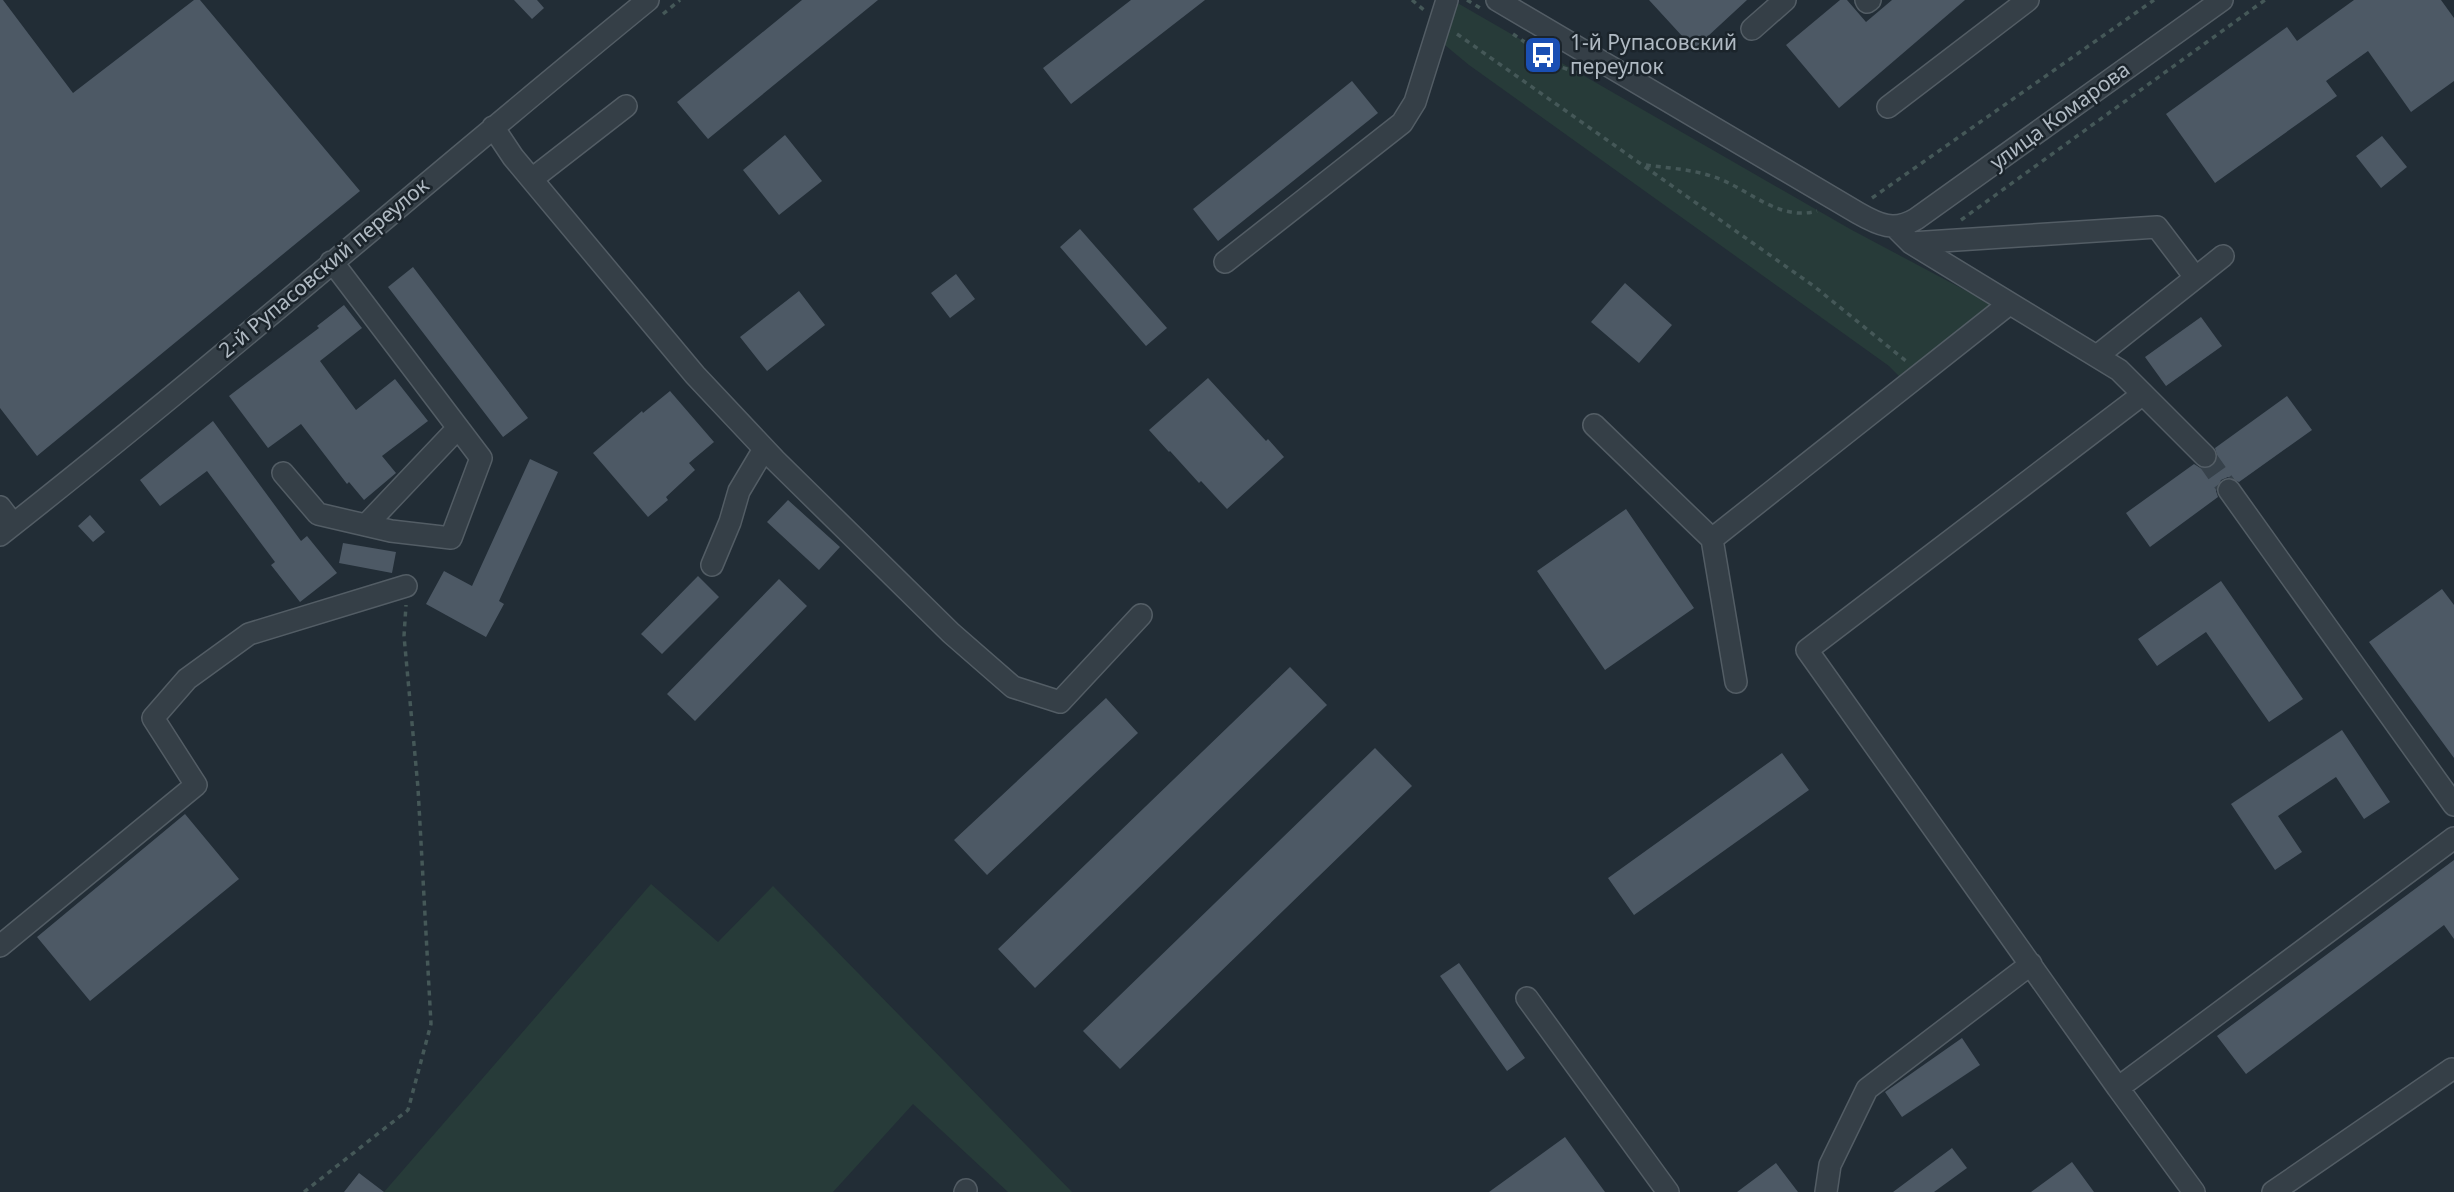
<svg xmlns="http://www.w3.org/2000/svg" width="2454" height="1192" viewBox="0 0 2454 1192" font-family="'Noto Sans',sans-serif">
  <rect width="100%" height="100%" fill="#222d36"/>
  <path fill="#273b39" d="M1454 1 1850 229 1991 304 1901 378 1889 366 1469 65 1440 41Z
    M651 884 718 942 773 886 1072 1192H1008L913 1104 833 1192H384Z"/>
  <path fill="#4d5965" d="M0 0H3L73 93 194 0H200L360 191 37 456 0 408Z
    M514 0H537L544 8 532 19Z
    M802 0H878L708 139 677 102Z
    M1131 0H1205L1071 104 1043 68Z
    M1649 0H1747L1694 49Z
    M1840 0H1847L1866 22 1892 0H1965L1839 108 1786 45Z
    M2354 0H2441L2454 18V81L2411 112 2368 51 2326 81 2337 96 2215 183 2166 114 2287 27 2297 41Z
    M1352 81 1378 113 1218 241 1193 209Z
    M785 135 822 181 779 215 743 170Z
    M2382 136 2407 167 2381 188 2356 156Z
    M1080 229 1167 328 1146 346 1060 247Z
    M413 267 528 418 503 437 388 287Z
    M956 274 975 299 950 318 931 293Z
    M1625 283 1672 325 1639 363 1591 322Z
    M799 291 825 325 767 371 740 337Z
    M344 305 362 328 320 361 356 410 395 379 428 421 382 456 396 473 364 500 349 482 347 484 301 424 268 448 229 396 319 328 317 326Z
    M2201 317 2222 346 2166 386 2145 357Z
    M1208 378 1266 441 1268 439 1284 457 1227 509 1201 481 1199 483 1170 451 1169 452 1149 430Z
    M670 391 714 442 689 463 695 470 666 497 668 500 648 517 593 453 642 411 643 413Z
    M2287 396 2312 430 2239 482 2228 477 2221 480 2216 491 2218 497 2150 547 2126 513 2194 464 2202 469 2214 466 2218 459 2215 448Z
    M213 421 301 541 307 536 337 573 300 602 271 565 275 562 207 471 160 506 140 480Z
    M530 459 558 472 499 601 504 604 486 637 426 604 444 571 472 586Z
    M788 500 840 547 819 570 767 522Z
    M1626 509 1694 608 1605 670 1537 571Z
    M90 515 105 532 93 542 78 526Z
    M343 543 396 552 392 573 339 563Z
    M698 576 719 597 662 654 641 634Z
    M779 579 807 606 695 721 667 694Z
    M2221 581 2303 699 2269 722 2206 632 2157 666 2138 639Z
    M2442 589 2454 605V758L2369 642Z
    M1290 667 1327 705 1035 988 998 949Z
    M1106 698 1138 733 987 875 954 840Z
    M2342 730 2390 802 2364 819 2336 777 2278 816 2302 852 2275 870 2231 804Z
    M1375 748 1412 786 1120 1069 1083 1031Z
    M1782 753 1809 790 1634 915 1608 878Z
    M185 814 239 879 90 1001 37 937Z
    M2454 860V939L2444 925 2246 1074 2217 1036Z
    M1459 963 1525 1058 1507 1071 1440 976Z
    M1962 1038 1980 1065 1902 1117 1885 1092Z
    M1565 1137 1605 1192H1489Z
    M1952 1148 1967 1168 1934 1192H1893Z
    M2072 1162 2094 1192H2031Z
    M1776 1163 1798 1192H1737Z
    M359 1173 384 1192H344Z"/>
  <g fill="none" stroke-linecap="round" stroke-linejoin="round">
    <path stroke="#37424b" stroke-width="21" stroke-dasharray="21 10" stroke-linecap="butt" d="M2205 456 2229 490"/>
    <defs>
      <path id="minor" d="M1497 0 1858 213C1879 225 1894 232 1916 219L2222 0
        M1866 0 1867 2 1870 0
        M1752 29 1785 0
        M1888 107 2028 0
        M493 127 513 157 695 375 775 460 951 633 1013 687 1060 702 1141 615
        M532 179 626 106
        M1895 227 1911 243 2119 370 2205 456
        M1911 243 2157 227 2195 277
        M1225 262 1402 123 1415 102 1447 0
        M2097 356 2223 256
        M1594 425 1712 539
        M283 473 318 514 391 531 451 538 481 458 340 272 331 262
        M2229 490 2454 805
        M0 507 13 524
        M366 525 458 428
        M0 535C220 362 431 177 648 0
        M712 565 730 522 739 491 764 449
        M1736 682 1712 539 2009 304
        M0 946 196 785 153 718 187 679 249 634 406 586
        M1527 998 1668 1192
        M2118 1088 1807 650 2143 394
        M965 1192 966 1190
        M1826 1192 1830 1165 1867 1089 2031 964
        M2194 1192 2118 1088 2454 838
        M2273 1192 2452 1069"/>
    </defs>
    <use href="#minor" stroke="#535d65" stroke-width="24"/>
    <path stroke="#455858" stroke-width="3.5" stroke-dasharray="5 5" stroke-linecap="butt" d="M1412 0 1425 11
      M1467 0 1480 8
      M663 14 680 0
      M1457 34 1815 287 1906 361
      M1513 34 1561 67 1581 74
      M1646 165C1667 168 1690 169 1711 176 1748 187 1777 222 1817 211
      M1872 198 2154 0
      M1961 220 2265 0
      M304 1192 408 1110 431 1024 418 788 404 636 406 605"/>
    <use href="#minor" stroke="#353f47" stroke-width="21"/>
  </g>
  <defs>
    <symbol id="bus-square" viewBox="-11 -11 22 22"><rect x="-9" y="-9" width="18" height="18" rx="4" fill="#1a4fb4" stroke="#1b242b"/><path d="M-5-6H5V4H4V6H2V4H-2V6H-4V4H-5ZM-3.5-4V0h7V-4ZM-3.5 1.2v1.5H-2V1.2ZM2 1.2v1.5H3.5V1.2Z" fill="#fff"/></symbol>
  </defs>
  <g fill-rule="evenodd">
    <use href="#bus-square" x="1521" y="33" width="44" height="44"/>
  </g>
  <g text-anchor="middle" stroke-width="5" stroke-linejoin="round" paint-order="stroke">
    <g font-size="21" fill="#b0bac3" stroke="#1b242b" text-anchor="start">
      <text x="1570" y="50">1-й Рупасовский<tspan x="1570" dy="24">переулок</tspan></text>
    </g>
    <g font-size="21" fill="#b0bac3" stroke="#1b242b">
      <text transform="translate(2060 116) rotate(-36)" y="7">улица Комарова</text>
      <text transform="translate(324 268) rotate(-40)" y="7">2-й Рупасовский переулок</text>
    </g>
  </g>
</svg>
